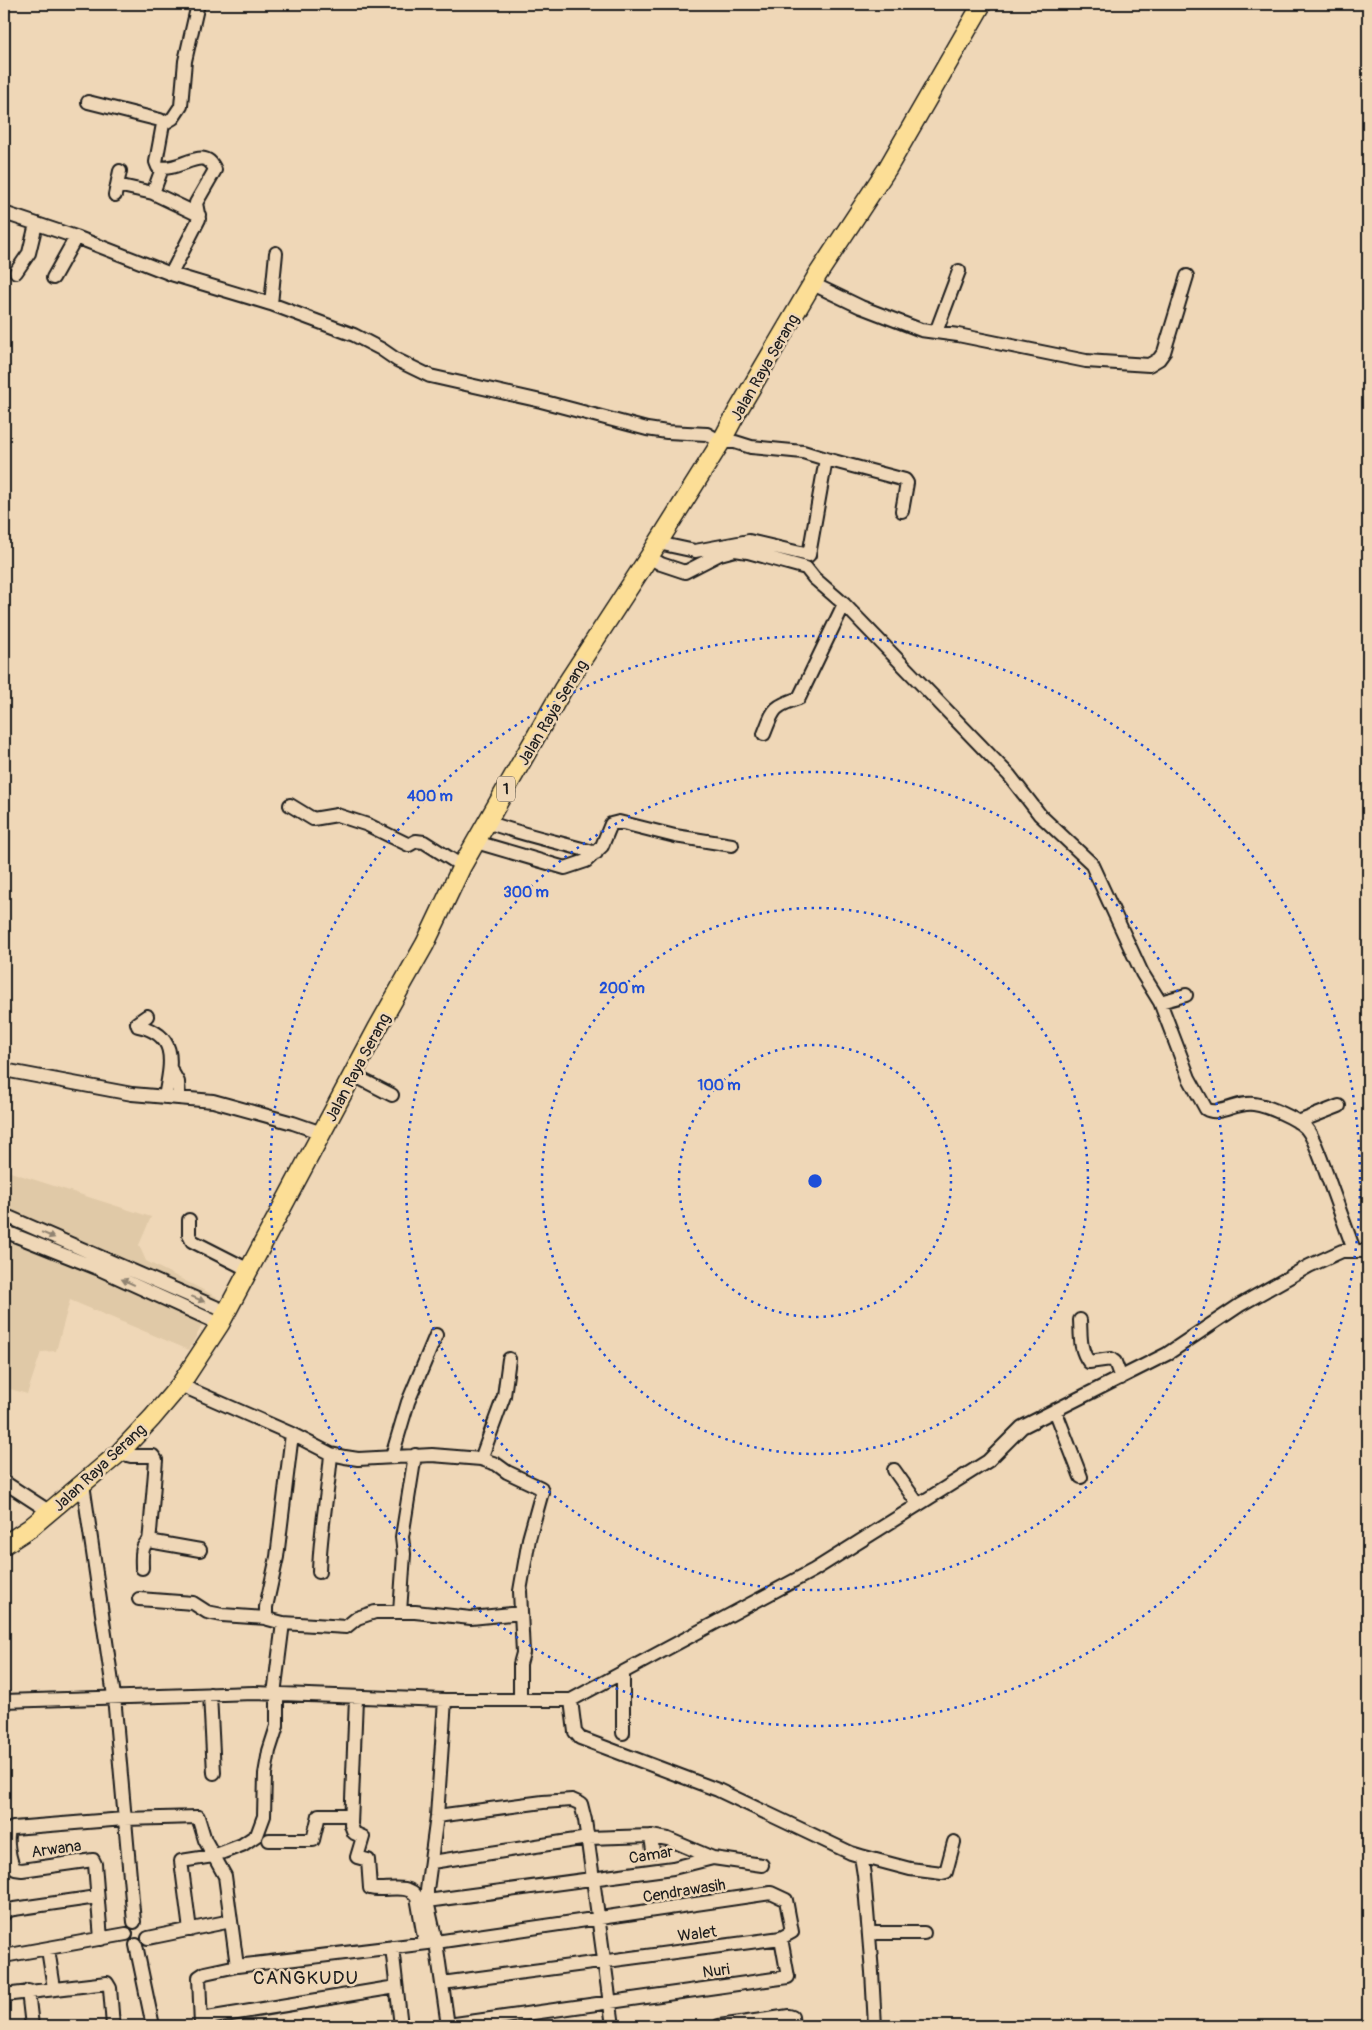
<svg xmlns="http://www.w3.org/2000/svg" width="1372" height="2030" viewBox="0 0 1372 2030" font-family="Pangolin,sans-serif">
  <rect width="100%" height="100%" fill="#efd7b7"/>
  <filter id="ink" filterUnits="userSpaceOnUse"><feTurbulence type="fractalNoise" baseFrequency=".02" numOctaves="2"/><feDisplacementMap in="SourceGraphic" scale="10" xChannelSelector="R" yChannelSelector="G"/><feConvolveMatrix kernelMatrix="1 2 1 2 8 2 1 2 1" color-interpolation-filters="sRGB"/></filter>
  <g filter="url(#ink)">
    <path fill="#e0c9a7" d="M4 1170 151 1217 139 1245 146 1261 217 1297 189 1350 70 1300 56 1351 41 1352 27 1394 4 1387Z"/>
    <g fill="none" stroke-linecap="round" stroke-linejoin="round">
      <defs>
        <path id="minor" d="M88 102 160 120 163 124 156 162 158 167C180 173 204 143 215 170L196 203 199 219 171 274
          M163 124 173 118 181 106 185 61 198 4
          M117 185 153 193 199 215
          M153 193 160 174
          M115 195 120 171
          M4 213 76 237 171 274 271 304 354 335 381 349 397 360 430 376 541 401 647 429 667 432 707 434 721 442H735L751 447 803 452 826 459 809 555 749 541 695 551 658 543
          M16 272 29 253 36 224
          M53 278 76 237
          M813 284 861 307 921 330 958 335 1086 361 1149 365 1159 359 1164 352 1187 276
          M271 304 276 253
          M936 332 959 271
          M826 459 905 480 907 483 902 511
          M649 557 661 564 685 572 720 554 735 550 748 552 806 568 814 578 844 604 1009 775 1040 815 1091 863 1142 973 1160 1002 1189 1078 1206 1109C1219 1117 1237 1101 1254 1104 1268 1106 1296 1118 1306 1128 1313 1136 1317 1149 1321 1159 1332 1189 1343 1220 1354 1250
          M764 734C774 709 772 707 799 698L844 604
          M290 805 313 819 337 815 368 825 409 845 416 841 424 842 462 866
          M487 822C523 835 559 842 596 853
          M476 842 565 868 586 861 602 846 611 824 619 822 675 836 732 845
          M1160 1002 1186 995
          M147 1016 137 1023 138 1026C179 1035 171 1063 165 1097
          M170 1068 178 1082 179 1098
          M4 1070 132 1094 213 1101 293 1123 322 1133
          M353 1075 392 1095
          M1298 1122 1339 1106
          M4 1215 227 1312
          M189 1220V1235L192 1241 249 1270
          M4 1231 97 1268 220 1324
          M1080 1320C1081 1335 1079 1349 1089 1362L1111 1359 1115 1362 1121 1378
          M180 1385 292 1434 277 1557 266 1607V1615L268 1619 283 1623 346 1627 357 1618 375 1612H415L471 1618 521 1613
          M1055 1410 1081 1477
          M292 1434 331 1454 345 1457 358 1459 432 1455 481 1459 496 1464 507 1472 541 1488 542 1492 529 1539 520 1591 523 1653 520 1664V1700
          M119 1453 131 1456H153L156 1460 150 1532 149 1541C140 1545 142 1559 142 1568
          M392 1456 408 1402 436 1335
          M481 1459 504 1396 509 1359
          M894 1470 918 1504
          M4 1482 50 1512
          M83 1484 114 1696 134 1922
          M149 1541 200 1550
          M319 1572C320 1532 328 1493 331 1454
          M139 1599 193 1603 207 1612 222 1615 266 1618
          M400 1612 404 1554 402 1537 415 1455
          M210 1694 214 1773
          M274 1694 283 1623
          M356 1698 351 1825 354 1833 363 1837 357 1857 368 1860 370 1888C384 1892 408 1882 417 1897L425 1943
          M445 1700 437 1816 427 1890V1901L436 1942 448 2026
          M571 1700 575 1732 580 1738 718 1790 851 1853 861 1856 864 1875 872 1972 875 2026
          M4 1701 254 1693 445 1700H571L814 1570 988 1461 1022 1427 1167 1354 1240 1305 1309 1266 1342 1251H1368
          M623 1733V1674
          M437 1816 543 1802 572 1800 581 1804 585 1820 613 2026
          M651 1836 653 1851
          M269 1840H313L319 1815H351
          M861 1856 910 1869 942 1873 946 1872 954 1842
          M432 1862 588 1838 651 1836 668 1839 713 1858 762 1865
          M427 1901 673 1868 713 1858
          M4 1914 6 1911 14 1909 97 1897
          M190 1930 181 1861 213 1856 242 1845 257 1835 264 1816 265 1774 269 1751 277 1726V1694
          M869 1933H924
          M148 1938 231 1921 237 1966 436 1942 771 1893 786 1900 792 1932 781 1938 442 1983
          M101 1939 95 1864 93 1860 22 1870 15 1869C9 1861 6 1839 9 1830L13 1828 124 1819 198 1817 205 1840 225 1876 231 1921
          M136 1945 153 2026
          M392 1947 401 2026
          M48 1949 54 1988
          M4 1956 126 1934
          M28 1991 32 2026
          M4 1995 107 1983 110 1988 113 2026
          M201 2019 396 1987
          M448 2025 788 1977 781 1938
          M201 2026 199 1977 205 1973 237 1966
          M719 2026 789 2016 792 2017 793 2026"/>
        <path id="highway" d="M4 1545 30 1528 119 1453 152 1418 180 1385 220 1324 377 1029 425 944 462 866 563 689 649 557 721 442 737 412 818 274 887 169 982 4"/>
      </defs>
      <use href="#minor" stroke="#1c1c1c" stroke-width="16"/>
      <use href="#highway" stroke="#1c1c1c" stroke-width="21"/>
      <use href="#minor" stroke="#efd7b7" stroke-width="12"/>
      <use href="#highway" stroke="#fcde96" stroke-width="18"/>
    </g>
    <defs><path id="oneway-solid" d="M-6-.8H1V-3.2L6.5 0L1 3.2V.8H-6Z" transform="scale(1.25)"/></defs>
    <g fill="#908371">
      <use href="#oneway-solid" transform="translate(48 1235) rotate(23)"/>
      <use href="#oneway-solid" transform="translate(128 1282) rotate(-156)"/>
      <use href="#oneway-solid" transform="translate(198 1299) rotate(23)"/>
    </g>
  </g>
  <g fill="none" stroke="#1d4ed8" stroke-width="2.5" stroke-dasharray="2.5 5">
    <circle cx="815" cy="1181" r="136"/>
    <circle cx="815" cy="1181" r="273"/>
    <circle cx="815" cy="1181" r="409"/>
    <circle cx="815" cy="1181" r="545"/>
  </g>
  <g text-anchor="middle" stroke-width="5" stroke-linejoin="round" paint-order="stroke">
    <rect fill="#efd7b7" stroke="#5b544a" stroke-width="1" x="497" y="776.5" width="18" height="25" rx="4"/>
    <g font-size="15" font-weight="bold" fill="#1c1c1c">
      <text x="506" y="794">1</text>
    </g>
    <g font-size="16" fill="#1c1c1c" stroke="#efd7b7">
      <text transform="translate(764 367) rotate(-60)" y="6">Jalan Raya Serang</text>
      <text transform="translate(552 712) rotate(-59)" y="6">Jalan Raya Serang</text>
      <text transform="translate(357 1067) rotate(-62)" y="6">Jalan Raya Serang</text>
      <text transform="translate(99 1467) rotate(-43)" y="6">Jalan Raya Serang</text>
      <text transform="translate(56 1848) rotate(-8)" y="6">Arwana</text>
      <text transform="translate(651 1854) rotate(-9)" y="6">Camar</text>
      <text transform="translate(684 1890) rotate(-9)" y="6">Cendrawasih</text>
      <text transform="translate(697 1933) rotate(-7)" y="6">Walet</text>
      <text transform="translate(716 1970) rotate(-8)" y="6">Nuri</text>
    </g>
    <g font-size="19" letter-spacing="1" fill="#1c1c1c" stroke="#efd7b7">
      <text x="306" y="1984">CANGKUDU</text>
    </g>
  </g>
  <circle cx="815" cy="1181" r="8" fill="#1d4ed8" stroke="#efd7b7" stroke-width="2.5"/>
  <g font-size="15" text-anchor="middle" font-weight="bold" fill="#1d4ed8" stroke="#efd7b7" stroke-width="5" stroke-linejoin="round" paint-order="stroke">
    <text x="430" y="801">400 m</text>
    <text x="526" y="897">300 m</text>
    <text x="622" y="993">200 m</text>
    <text x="719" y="1090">100 m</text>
  </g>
  <rect width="1372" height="2030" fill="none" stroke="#efd7b7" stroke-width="20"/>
  <rect x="10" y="10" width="1352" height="2010" fill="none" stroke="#1c1c1c" stroke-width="2" filter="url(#ink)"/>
</svg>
